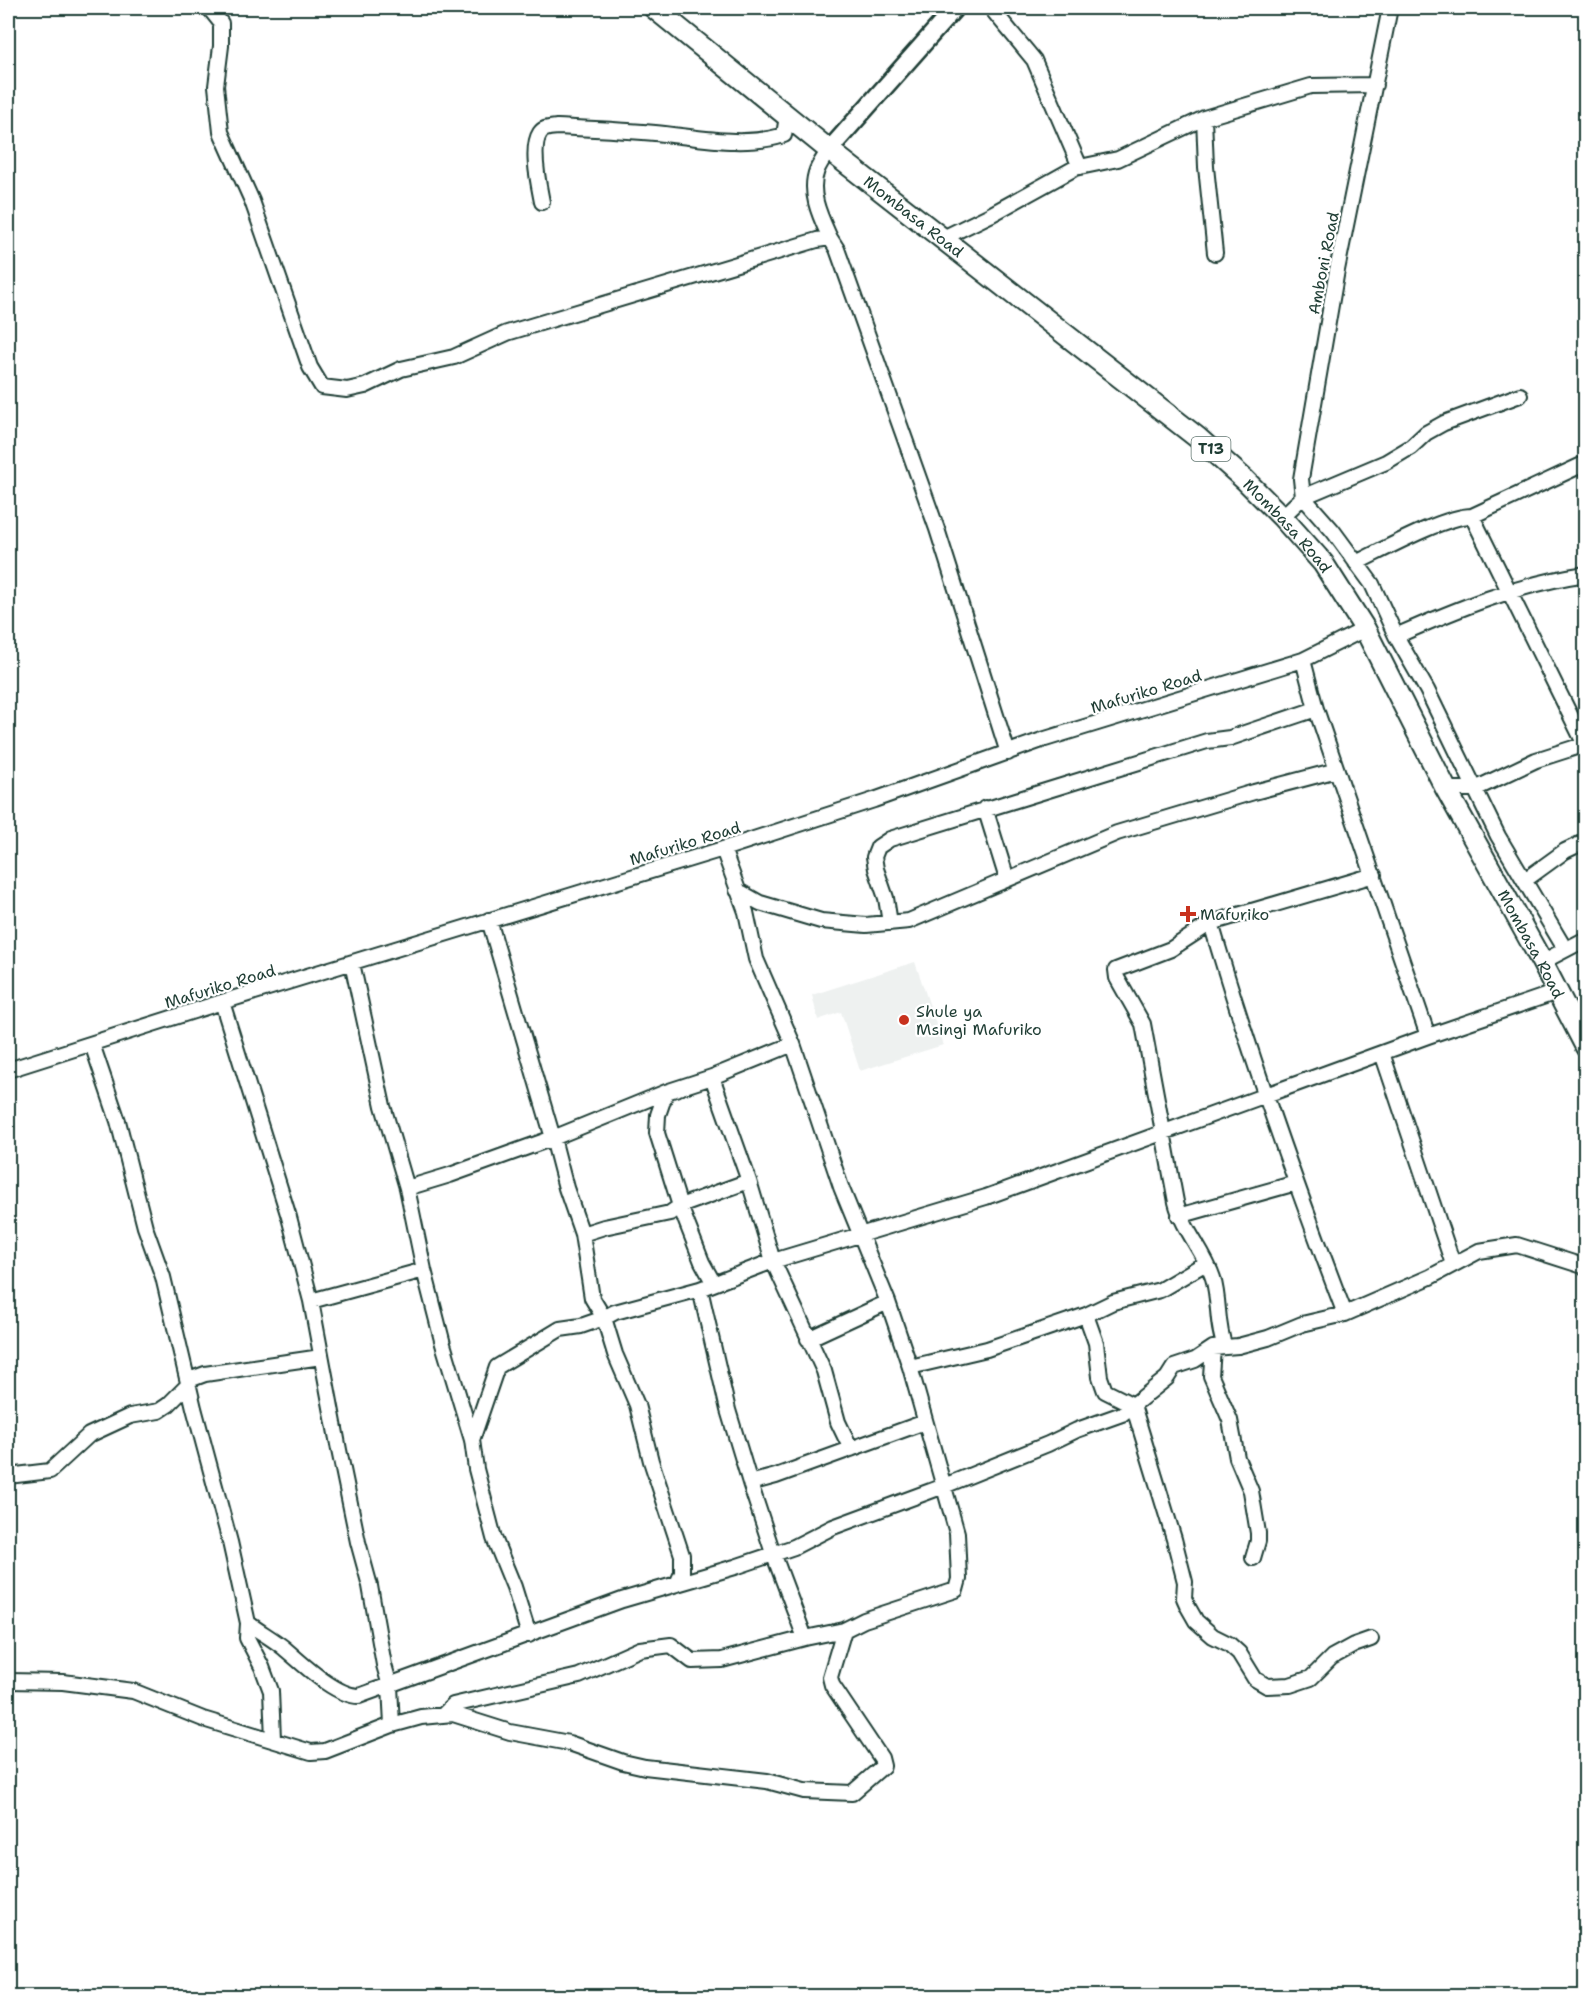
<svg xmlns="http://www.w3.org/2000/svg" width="1593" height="2004" viewBox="0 0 1593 2004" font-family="'Shantell Sans',sans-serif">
  <rect width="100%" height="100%" fill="#fff"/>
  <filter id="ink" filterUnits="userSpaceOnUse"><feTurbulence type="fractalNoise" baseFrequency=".0167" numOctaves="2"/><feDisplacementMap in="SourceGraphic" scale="12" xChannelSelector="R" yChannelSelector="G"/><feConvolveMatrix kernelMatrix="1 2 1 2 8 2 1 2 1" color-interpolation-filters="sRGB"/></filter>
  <g filter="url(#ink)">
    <path fill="#eef1f0" d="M915 962 943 1045 860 1071 841 1012 818 1020 812 995Z"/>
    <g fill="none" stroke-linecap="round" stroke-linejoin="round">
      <defs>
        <path id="minor" d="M209 8 221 23V46L216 86 221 132 252 201 310 367 322 387 347 390 365 386 401 369 454 357 507 333 817 240 830 238 837 249 937 529 1008 753
          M991 8 1034 60 1080 167
          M1204 118 1206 167 1215 253
          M829 150C825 156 820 163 817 170 808 193 821 218 830 238
          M542 202C539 186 530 148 540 133 544 127 551 128 557 127 590 129 623 130 655 133 697 137 743 148 784 135L787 116
          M943 238 990 215 1075 168 1118 159 1204 118 1311 86 1375 85
          M1520 395 1444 423 1426 433 1411 447 1386 462 1303 497 1333 531 1372 584 1396 636 1427 690 1498 836 1565 949
          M1472 516 1586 747
          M1282 517 1303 497 1301 479 1337 270 1390 8
          M1356 563C1383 550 1444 516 1472 516L1586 463
          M1396 636C1457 609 1518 584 1586 574
          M1303 660 1316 709 1428 1036
          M1446 789H1475L1536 760 1586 744
          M985 808 1007 879
          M1525 880 1565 851 1586 841
          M737 890 760 903 821 921 866 925 909 921 1117 833 1254 792 1337 770
          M489 920 553 1138 566 1188 582 1234 592 1298 604 1318 615 1354 637 1405 651 1461 682 1555V1573L677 1584
          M890 923 886 898 876 869 874 857 878 847 890 839 1207 741 1230 738 1316 709
          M1211 923C1250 1056 1296 1186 1345 1314
          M1542 962 1586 939
          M352 963 383 1106 407 1188 424 1270 443 1344 472 1440 476 1469 494 1538 514 1587 529 1635
          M222 1002 289 1217 311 1301 339 1450 358 1542 370 1586 384 1665 390 1686 392 1725
          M92 1044 118 1121 145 1227 163 1277 194 1408 230 1542 248 1623 247 1638 262 1667 271 1691 273 1739
          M1382 1053 1453 1264
          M8 1070 222 1002 723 849 874 800 1042 740 1303 660 1365 629
          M712 1077 749 1181 773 1261 824 1371 838 1422 851 1449
          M666 1092 658 1115 657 1133 680 1206 702 1262 713 1282
          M407 1188 450 1175 553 1138 666 1092 712 1077 793 1044
          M1179 1216 1296 1183
          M582 1234 604 1227 670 1213 680 1206 749 1181
          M700 1289 728 1410 750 1483 773 1553 805 1638
          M311 1301 424 1270
          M1086 1315 1096 1343 1100 1377 1105 1391 1133 1405 1174 1539 1185 1582 1184 1598 1188 1607 1196 1621 1213 1636 1229 1644 1239 1653 1255 1679 1267 1686 1290 1685 1311 1678 1332 1657 1354 1645 1371 1639
          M808 1339 888 1302
          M1225 1347C1216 1325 1220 1301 1213 1278 1204 1251 1183 1230 1176 1202L1143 1024 1117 978 1116 970 1171 949 1211 923 1374 875
          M1213 1348 1211 1376 1230 1420 1237 1458 1251 1491 1258 1533V1541L1253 1558
          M910 1367 987 1349 1086 1315 1113 1302 1160 1290 1206 1263
          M189 1380 205 1374 321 1357
          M472 1440 497 1367 560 1329 581 1326 604 1318 615 1312 700 1289 773 1261 986 1197 1428 1036 1557 992
          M8 1476 50 1471 89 1435 130 1416 159 1411 168 1405 189 1384
          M750 1483 776 1476 925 1422
          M248 1623C260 1632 273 1639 284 1648 302 1663 335 1696 359 1696L622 1600 735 1567 794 1547 833 1527 944 1486 1048 1444 1077 1430 1122 1414 1167 1378 1174 1367 1195 1360 1213 1348 1238 1346 1268 1338 1302 1324 1345 1314 1430 1277 1479 1251 1517 1245 1586 1267
          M8 1681 63 1682 133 1691 203 1719 311 1752 325 1751 392 1725 421 1717 453 1714 510 1732 569 1743 623 1762 645 1767 767 1781 804 1791 852 1793 883 1766 881 1758 832 1685 830 1677 844 1630
          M444 1714 453 1705 579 1676 640 1649 671 1645 692 1661 722 1660 805 1638 844 1630 864 1620 956 1590 959 1579 957 1533 910 1367 888 1302 841 1187 793 1044 756 959 746 912 723 849"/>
        <path id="major" d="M829 150 955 8"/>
        <g id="highway">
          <path id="s1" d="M654 8 829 150 1198 438 1245 480 1282 517 1323 563 1365 629 1446 789 1542 962 1586 1047"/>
        </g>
      </defs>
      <use href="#minor" stroke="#1f3d34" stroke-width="18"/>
      <use href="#major" stroke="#1f3d34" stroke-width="21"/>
      <use href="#highway" stroke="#1f3d34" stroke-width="24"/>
      <use href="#minor" stroke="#fff" stroke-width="14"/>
      <use href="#major" stroke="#fff" stroke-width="16"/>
      <use href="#highway" stroke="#fff" stroke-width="20"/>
    </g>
  </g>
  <g fill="#c8321e" stroke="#fff" stroke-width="2">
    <path d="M1185 905h6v6h6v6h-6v6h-6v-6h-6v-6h6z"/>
    <circle cx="904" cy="1020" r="6"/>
  </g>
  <g text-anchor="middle" stroke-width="4.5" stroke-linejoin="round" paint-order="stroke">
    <rect fill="#fff" stroke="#627771" stroke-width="1.5" x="1191.5" y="437" width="39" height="24" rx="4.5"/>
    <g font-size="15" font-weight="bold" fill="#1f3d34">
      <text x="1211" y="454">T13</text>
    </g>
    <g font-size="16" fill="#1f3d34" stroke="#fff">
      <text dy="6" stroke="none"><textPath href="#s1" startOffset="333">Mombasa Road</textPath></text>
      <text transform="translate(1323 263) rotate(-79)" y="6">Amboni Road</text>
      <text dy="6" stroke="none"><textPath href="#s1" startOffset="819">Mombasa Road</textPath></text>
      <text transform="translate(1146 691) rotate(-17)" y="6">Mafuriko Road</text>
      <text transform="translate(685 843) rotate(-17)" y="6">Mafuriko Road</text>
      <text dy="6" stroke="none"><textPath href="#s1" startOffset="1305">Mombasa Road</textPath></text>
      <text transform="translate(220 986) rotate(-17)" y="6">Mafuriko Road</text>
    </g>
    <g font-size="16" fill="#1f3d34" stroke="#fff" text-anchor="start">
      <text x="1200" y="920">Mafuriko</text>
      <text x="916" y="1017">Shule ya<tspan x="916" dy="18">Msingi Mafuriko</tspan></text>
    </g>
  </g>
  <rect width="1593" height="2004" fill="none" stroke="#fff" stroke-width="30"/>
  <rect x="15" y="15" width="1563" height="1974" fill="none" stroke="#1f3d34" stroke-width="2" filter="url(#ink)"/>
</svg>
